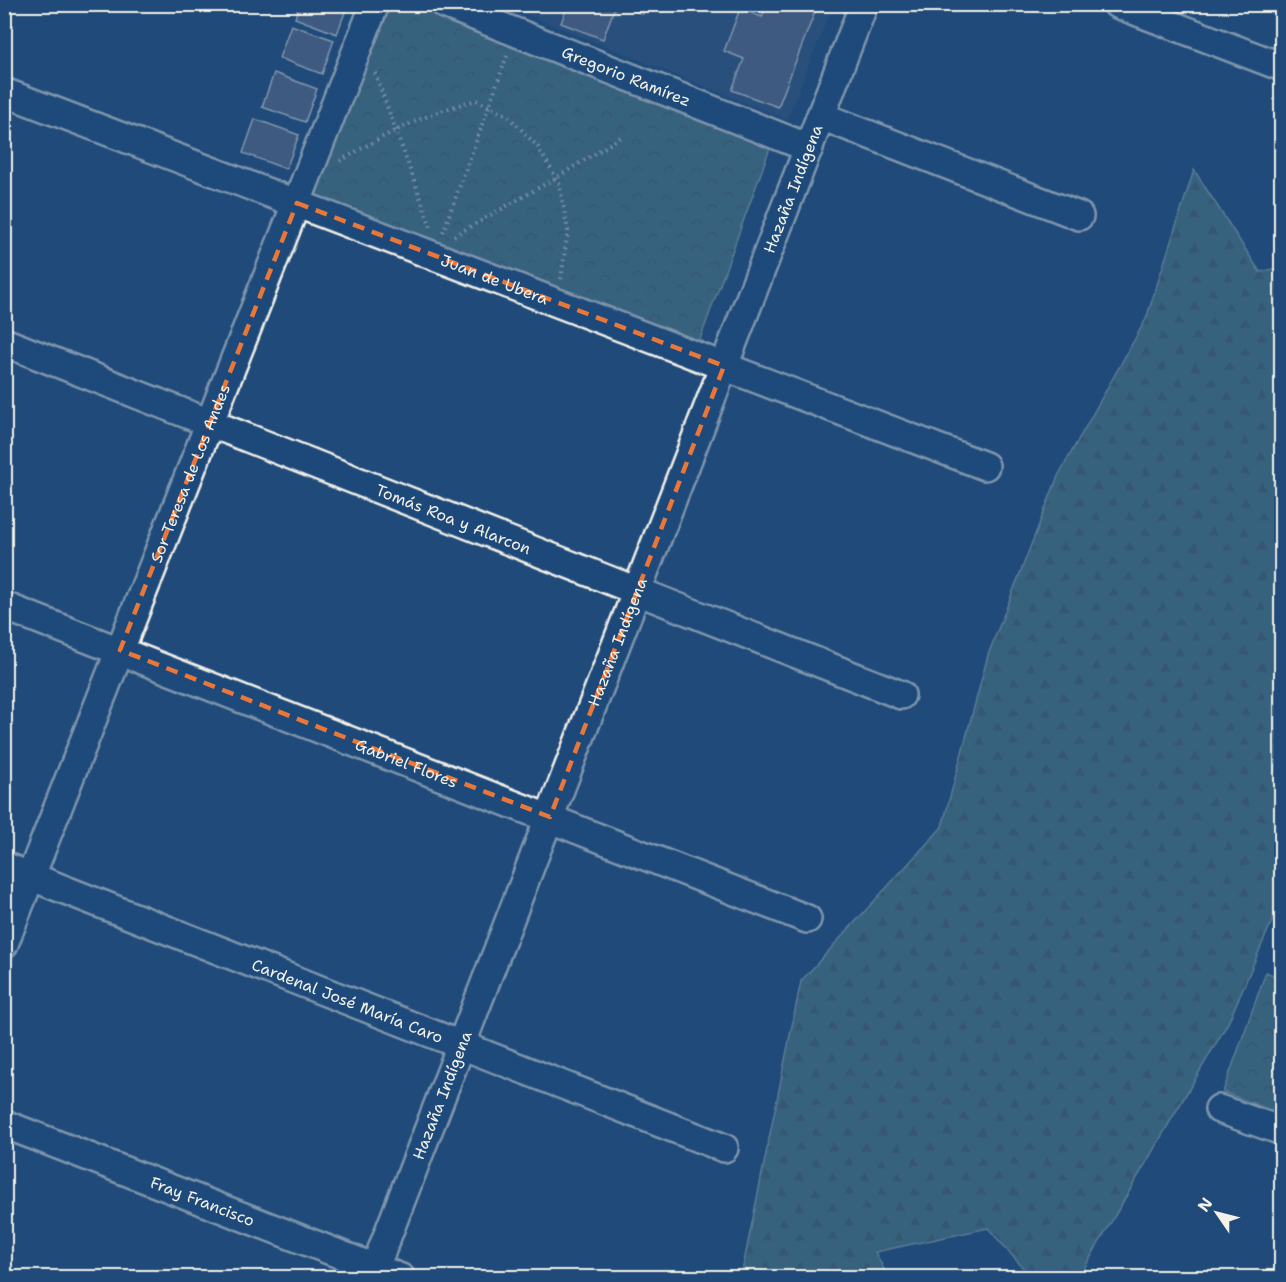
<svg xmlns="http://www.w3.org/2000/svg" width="1286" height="1282" viewBox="0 0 1286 1282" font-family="'Shantell Sans',sans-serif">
  <defs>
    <pattern id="forest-firs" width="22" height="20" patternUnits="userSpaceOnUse" patternTransform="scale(1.5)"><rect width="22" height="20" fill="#567e84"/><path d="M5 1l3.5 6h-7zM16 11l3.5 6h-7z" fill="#506668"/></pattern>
    <pattern id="park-crowns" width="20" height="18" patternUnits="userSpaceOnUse" patternTransform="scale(1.5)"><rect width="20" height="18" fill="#567e84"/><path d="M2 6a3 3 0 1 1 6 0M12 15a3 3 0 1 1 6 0" fill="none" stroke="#506668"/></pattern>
  </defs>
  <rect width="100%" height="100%" fill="#1f4a7a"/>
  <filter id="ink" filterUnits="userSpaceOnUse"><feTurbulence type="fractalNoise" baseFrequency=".0167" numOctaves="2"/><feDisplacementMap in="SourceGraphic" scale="12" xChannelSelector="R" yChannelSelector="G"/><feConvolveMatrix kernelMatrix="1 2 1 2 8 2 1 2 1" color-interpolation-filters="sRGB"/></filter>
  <g filter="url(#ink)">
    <path fill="#34557e" d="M504 5H833L787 120Z"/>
    <path fill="url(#forest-firs)" stroke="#a5b8b6" stroke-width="1.5" d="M1194 170 1260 272 1281 267V900L1228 1023 1079 1277H1031L988 1228 875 1252 888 1277H741L801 981 942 827 988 655 1058 476 1146 319Z"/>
    <path fill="url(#park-crowns)" stroke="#a5b8b6" stroke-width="1.5" d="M385 5H424L773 140 699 342 438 245 312 194Z
      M1266 972 1281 978V1114L1223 1092Z"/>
    <path fill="#666e88" stroke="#f4f1e8" stroke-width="1.5" d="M299 4H348L337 34 295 18Z
      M568 4H616L603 39 561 23Z
      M617 4H647L643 14Z
      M767 4H818L778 107 732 90 744 59 724 51 740 9 762 17Z
      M291 25 334 40 322 74 279 58Z
      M274 73 317 89 305 122 262 107Z
      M255 119 299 135 286 169 243 153Z"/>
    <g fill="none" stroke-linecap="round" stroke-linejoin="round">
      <defs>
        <g id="street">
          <path id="s1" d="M444 4 809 148"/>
          <path d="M1117 4 1282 67"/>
          <path id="s2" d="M4 92 985 466"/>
          <path d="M821 116 1079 216"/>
          <path id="s3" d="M4 342 901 695"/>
          <path id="s4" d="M4 606 807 919"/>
          <path id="s5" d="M4 866 724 1148"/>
          <path id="s6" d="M4 944 375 4"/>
          <path d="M1219 1109 1282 1131"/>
          <path id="s7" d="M4 1124 401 1278"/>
          <path id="s8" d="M371 1278 864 4"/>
        </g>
      </defs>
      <use href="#street" stroke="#f4f1e8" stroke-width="32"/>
      <path stroke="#f4f1e8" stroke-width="4" stroke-dasharray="1.5 4.5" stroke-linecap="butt" d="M375 73 431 227
        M340 161C384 135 427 113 476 100L507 115 538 147 559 183 568 230 561 279
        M443 232 507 56
        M454 236 556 178 621 137"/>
      <use href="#street" stroke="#1f4a7a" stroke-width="27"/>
    </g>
  </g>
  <path d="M0 0H1286V1282H0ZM297 203 724 366 550 817 120 650Z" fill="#1f4a7a" fill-opacity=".55" fill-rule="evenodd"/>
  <path fill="none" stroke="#ea7738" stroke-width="4.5" stroke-dasharray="12 8" stroke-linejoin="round" d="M297 203 724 366 550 817 120 650Z"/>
  <g text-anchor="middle" stroke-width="5" stroke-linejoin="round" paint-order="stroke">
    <g font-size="16" fill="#f4f1e8" stroke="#1f4a7a">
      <text dy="6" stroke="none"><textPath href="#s1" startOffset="196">Gregorio Ramírez</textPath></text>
      <text dy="6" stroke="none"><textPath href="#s8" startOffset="1168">Hazaña Indígena</textPath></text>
      <text dy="6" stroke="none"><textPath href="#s2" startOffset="525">Juan de Ubera</textPath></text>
      <text dy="6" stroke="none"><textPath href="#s6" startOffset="506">Sor Teresa de Los Andes</textPath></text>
      <text dy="6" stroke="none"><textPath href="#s3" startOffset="483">Tomás Roa y Alarcon</textPath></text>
      <text dy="6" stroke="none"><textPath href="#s8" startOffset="682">Hazaña Indígena</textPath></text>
      <text dy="6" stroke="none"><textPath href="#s4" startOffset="432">Gabriel Flores</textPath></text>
      <text dy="6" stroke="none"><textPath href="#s5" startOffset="369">Cardenal José María Caro</textPath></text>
      <text dy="6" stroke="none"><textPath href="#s8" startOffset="196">Hazaña Indígena</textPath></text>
      <text dy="6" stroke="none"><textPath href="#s7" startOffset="213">Fray Francisco</textPath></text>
    </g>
  </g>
  <rect width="1286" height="1282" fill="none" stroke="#1f4a7a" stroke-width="24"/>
  <rect x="12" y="12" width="1262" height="1258" fill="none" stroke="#f4f1e8" stroke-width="2" filter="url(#ink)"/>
  <g transform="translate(1217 1213) rotate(305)" stroke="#1f4a7a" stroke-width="4.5" paint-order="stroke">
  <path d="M0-4.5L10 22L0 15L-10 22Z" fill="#f4f1e8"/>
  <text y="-9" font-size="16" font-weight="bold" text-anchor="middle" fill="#f4f1e8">N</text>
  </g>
</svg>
